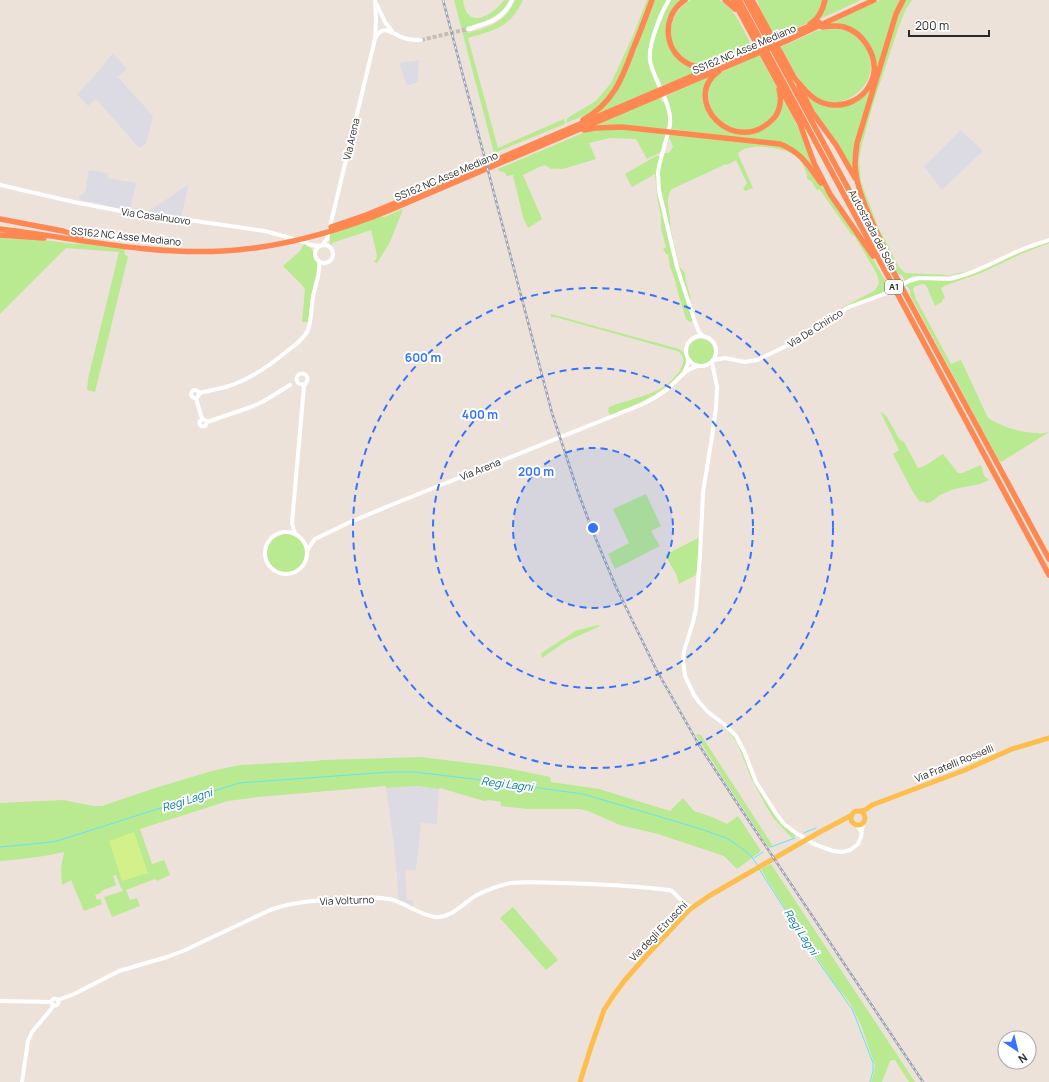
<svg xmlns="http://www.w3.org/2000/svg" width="1049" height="1082" viewBox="0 0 1049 1082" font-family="Manrope,sans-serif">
  <rect width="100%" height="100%" fill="#ede2d9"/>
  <path fill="#dcdbe4" d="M113 53 127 69 118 77 153 116 146 144 139 148 96 99 88 106 77 94 96 74Z
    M419 60 418 82 407 86 399 63Z
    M961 130 983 151 942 190 924 166Z
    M89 170 108 173 107 178 136 183 130 210 109 207 107 205 80 200 79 197 85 192Z
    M189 184 181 217 143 212H147L155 207Z
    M417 786 439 789 437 824 421 823 416 870H405L407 900H413V908L399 901 394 845 386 788Z"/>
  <path fill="#b9e990" d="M454 0H463C464 5 465 12 469 15 479 25 499 8 504 0H509C501 18 484 21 467 27L468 33C490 27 506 22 515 0H523C510 28 495 30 468 38L498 148 564 119 565 124 494 153Z
    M647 0H651L621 77 604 101 594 110 586 115 566 123 567 119 569 117 596 101 611 83 632 38Z
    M654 0H667L664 5C657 24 644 46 650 67 652 74 655 81 658 88L595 115 614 94Z
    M671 0H682L668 22 675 56 698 68 699 71 661 86 653 66 651 59 652 45 665 12Z
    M691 0C698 0 713 0 719 0 733 5 745 33 752 46 738 52 719 65 703 64 667 64 659 17 691 0Z
    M757 0H824L822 7 810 22 775 38 760 11Z
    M827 0H861L818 20Z
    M880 0H901L855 144 852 161 854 172 818 118 805 93 812 99 842 106 868 89 875 62 860 34 829 24Z
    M905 0H912L906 9 899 26 873 104 861 148 859 160 861 182 878 227 899 267 905 273 949 275 970 271C953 277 936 276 918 276H913L905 281 902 275 897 274 876 228 858 179 856 162 859 144 892 29Z
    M831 28C839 29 849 30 857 35 860 38 862 42 864 45 889 79 841 121 811 93 798 82 790 62 781 47L816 31Z
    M759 55 775 84 778 91 779 100 776 111 769 121 759 128 747 131 735 130 715 117 710 107 708 95 710 83 718 74Z
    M712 75 704 88 711 117 742 134 773 121 783 96 801 134 818 175 795 149 726 136 671 129C673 117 670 107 666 96Z
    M660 97 662 102H664C668 111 669 119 667 129L591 127Z
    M616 128 666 133 661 152 647 159 636 139 610 138 589 143 596 159 563 169C559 169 555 168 551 169L545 165 537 168 523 175 542 219 528 228 523 217 513 175 507 176 504 172 499 171 498 169 583 133 591 131Z
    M670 133 776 144 793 152 814 176 857 234 871 256 885 280 888 290 839 312 838 311 847 305 874 291 878 286 879 283 877 274 855 237 851 234 820 190H817C815 187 813 185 812 182 810 180 808 180 807 178 807 176 807 174 806 172 804 166 800 160 796 156 786 148 745 141 738 154L753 188 745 191 743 189 747 183 736 160 727 165 726 164 672 189C663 199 672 216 670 226L679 266 685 273 686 282 691 299H689L676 260 661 193 659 171 664 153C672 153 669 152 673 147L670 139H668Z
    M656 156H659L660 157 657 190 659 201 671 251 693 321 690 322 686 319 678 293 675 280 670 267 668 254H666L663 249 666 247 661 229V214L658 203 655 174 632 187 625 174Z
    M403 209 390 242 377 263 373 261 376 260 377 255 371 230 332 243 331 245 330 244V233L380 216 384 217Z
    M0 238 43 240 74 244 86 243 125 249 124 254 128 257 95 392 87 390 88 379 119 252 66 248 0 314Z
    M1049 241V243L1021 254 981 273 944 286 941 288 945 298 942 300V302L935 306 926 285 922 284 914 287 913 290 916 299 951 364 961 360 988 418C1004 427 1019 433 1039 433V434L1049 432 1001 462 998 459 910 295V290L905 284 913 280 949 279Z
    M304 244 312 249 314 256 318 263V266L311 297 308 322H302L305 289 302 285 283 266 300 251Z
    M551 314 679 349C684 352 686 356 686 362 686 368 681 373 677 377 657 397 635 405 610 415L608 410 609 407C631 398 653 397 671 381 675 376 680 372 682 366 685 360 683 354 677 351L555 317H551Z
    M688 352a13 13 0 1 1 26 0a13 13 0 1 1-26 0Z
    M880 411 887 417 899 439 904 442 918 468C928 466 935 458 943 454L958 473H962L981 465 984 476 989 480 980 484 954 489 940 495 931 502 927 503 923 501 920 502 913 492 895 458 893 454 899 450Z
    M646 494 661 526 651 531 660 546 615 569 608 554 629 543 613 509Z
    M267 553a19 19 0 1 1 38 0a19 19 0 1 1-38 0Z
    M700 537 698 563 696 575 679 584 676 574 665 555Z
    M598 625 600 626 565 642 542 658 541 654 543 652 571 634 575 631Z
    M716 719 732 733 737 740 772 811C779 821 786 829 796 836L792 838 774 819 766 806 751 778 737 742 724 727 715 720Z
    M698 734 701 735 773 846 771 845V847L769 848 723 778 696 735Z
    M421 757 502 767 550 777 551 782 599 789 670 811 683 798 694 811 712 817 727 824 738 816 761 851 737 869 724 856 658 834 620 825 588 811 579 809H528L501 806V802L490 800 484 801 440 788 439 789 417 786 386 788V786L258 797 228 801 140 829 152 864 164 860 170 875 157 881 155 879 126 890 130 900 137 898 140 906 112 917 104 897 123 891 122 888H121L116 875 113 876 116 885 101 891V893L95 895 97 900 100 899 102 904 84 911 71 880 62 885 61 868 64 852C43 857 22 859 0 861V803L63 800 93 806H102L155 788 212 771 240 765 315 761 323 760Z
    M771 864 915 1082H909L895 1060H893L890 1061 882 1082H871L874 1072 875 1066 861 1025 850 1003 836 986 814 953 766 878 761 869Z
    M513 907 558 960 546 970 500 918Z"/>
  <path fill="#d3f18a" d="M134 832 148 873 122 881 109 841Z"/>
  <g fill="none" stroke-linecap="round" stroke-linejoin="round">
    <path stroke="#61e4f9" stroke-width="1" d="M804 833 816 828
      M0 847 43 843 57 841 239 783 390 772H415L473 779 583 794 698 828 726 838 736 844 750 855 758 866
      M771 847 795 838
      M754 858 763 852
      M759 869 820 964 852 1009 855 1016 873 1063V1071L870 1082"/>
    <path stroke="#c6bdb6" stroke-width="4" stroke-dasharray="4 2" stroke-linecap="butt" d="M421 40 468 29"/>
    <path stroke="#fff" stroke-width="4" d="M377 5 385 22 392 31
      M468 29C487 24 504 19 512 0
      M376 37C384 23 393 35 404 38 410 40 415 40 421 40
      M660 87C656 78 651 69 650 60 648 45 661 12 669 0
      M664 96C668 106 671 114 670 125L659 166 658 173 659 190 677 267 695 322 699 332 703 336
      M0 185 74 202 131 213 175 218 265 231 305 242 311 245 320 246
      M322 245 327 239 375 39 376 20 375 0
      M315 254a9 9 0 1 1 18 0a9 9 0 1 1-18 0Z
      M686 351a15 15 0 1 1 30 0a15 15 0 1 1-30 0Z
      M714 360 725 358 745 362 757 360 797 341 841 312 849 307 884 294 909 281 919 278 950 279C972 274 993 263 1014 253 1025 248 1037 244 1049 240
      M712 362 717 387 716 407 712 437 703 492 700 554 696 609 693 622 684 651 683 660 685 676 694 695 699 702 708 712 725 725 736 736 744 751 756 782 777 815 784 824 796 833 814 844 833 851 842 852 850 850 858 844 861 837 863 823
      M684 373 688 363V358
      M296.5 379a5.5 5.5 0 1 1 11 0a5.5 5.5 0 1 1-11 0Z
      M191 394a4 4 0 1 1 8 0a4 4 0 1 1-8 0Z
      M199 393C208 391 217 389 226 387 249 380 268 367 286 352 294 346 304 339 308 330 312 320 311 307 313 297 315 285 321 273 319 261
      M196 398 202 419
      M199.5 423a3.5 3.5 0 1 1 7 0a3.5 3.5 0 1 1-7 0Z
      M207 422 251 407 264 401 290 385
      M265 553a21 21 0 1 1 42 0a21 21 0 1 1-42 0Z
      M295 534 292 523 304 386 306 383
      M307 551 312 543 315 539 348 523 396 503 643 404C651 400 658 396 665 391 677 382 682 371 697 366
      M856 824 861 831
      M51.5 1002a3.5 3.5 0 1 1 7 0a3.5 3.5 0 1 1-7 0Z
      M58 1000 74 994 119 971 167 957 183 951 270 910C295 901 321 900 348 899 362 898 378 896 393 900 407 904 420 915 435 917 451 919 464 902 477 895 487 890 500 885 511 883 528 881 546 883 563 883 598 884 634 886 669 890L672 891 686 905 693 907
      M0 1001 51 1002
      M22 1082 28 1041 32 1032 52 1008 53 1005"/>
    <path stroke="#fdbe4e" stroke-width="5" d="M861 811 865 810 872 805 965 770 1012 749 1049 738
      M851 818a7 7 0 1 1 14 0a7 7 0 1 1-14 0Z
      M580 1082 591 1047 604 1010 613 996 625 980 647 955 689 910 709 896 818 833 852 815"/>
    <path stroke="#ff8752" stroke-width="5.5" d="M685 0C659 17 664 57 694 66 699 67 704 68 709 67
      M725 0 735 9
      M733 0 800 124 814 163 830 194 873 256
      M739 0 1049 575
      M746 0 1049 559
      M752 0 794 77
      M810 24C818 19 823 10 825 0
      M719 71C679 99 735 160 774 118 780 111 782 99 779 89
      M792 75C799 83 806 93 815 99 838 114 870 100 874 72 876 53 862 32 844 27 837 25 830 26 822 27
      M799 86 812 112 836 145 855 178
      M583 120C613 103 622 79 633 49 640 33 646 16 652 0
      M584 130 595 128 622 127 780 144C801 152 808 165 821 183
      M0 219 63 231 81 237
      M331 227 366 215 388 206 819 22
      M0 229C74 238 148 255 223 251 281 248 336 232 390 210L784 42 874 0
      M0 235 44 238
      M884 248C873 224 856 192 855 165 855 158 856 151 857 143L896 14 903 0"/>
    <defs>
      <path id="rail" d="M443 0 552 413 578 492 593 532 616 587 656 669 699 745 733 797 923 1082"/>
    </defs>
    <use href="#rail" stroke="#9ba2b5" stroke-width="2.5"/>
    <use href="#rail" stroke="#fff" stroke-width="1" stroke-dasharray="3" stroke-linecap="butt"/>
  </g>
  <circle cx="593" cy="528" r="80" fill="#3473ff" fill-opacity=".12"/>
  <g fill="none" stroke="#3473ff" stroke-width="2" stroke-dasharray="7 5">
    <circle cx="593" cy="528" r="80"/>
    <circle cx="593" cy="528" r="160"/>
    <circle cx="593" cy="528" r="240"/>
  </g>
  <g text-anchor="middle" stroke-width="4" stroke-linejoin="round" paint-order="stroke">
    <rect fill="#fff" stroke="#696969" stroke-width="1" x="885" y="280" width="18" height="14" rx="3"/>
    <g font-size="9" font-weight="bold" fill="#292929">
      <text x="894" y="290">A1</text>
    </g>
    <g font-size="10" fill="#292929" stroke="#fff">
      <text transform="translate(744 49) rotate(-23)" y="4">SS162 NC Asse Mediano</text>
      <text transform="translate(351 139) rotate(-77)" y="4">Via Arena</text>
      <text transform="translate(446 176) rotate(-23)" y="4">SS162 NC Asse Mediano</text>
      <text transform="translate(156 216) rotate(8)" y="4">Via Casalnuovo</text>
      <text transform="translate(873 230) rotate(62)" y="4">Autostrada del Sole</text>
      <text transform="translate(126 236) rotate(6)" y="4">SS162 NC Asse Mediano</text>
      <text transform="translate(815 328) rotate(-32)" y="4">Via De Chirico</text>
      <text transform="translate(480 469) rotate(-22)" y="4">Via Arena</text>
      <text transform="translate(954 763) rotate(-22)" y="4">Via Fratelli Rosselli</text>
      <text transform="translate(347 900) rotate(-2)" y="4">Via Volturno</text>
      <text transform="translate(658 931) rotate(-46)" y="4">Via degli Etruschi</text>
    </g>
    <g font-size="11" font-style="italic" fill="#027b9e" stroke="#fff">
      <text transform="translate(507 784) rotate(7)" y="4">Regi Lagni</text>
      <text transform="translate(187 800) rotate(-18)" y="4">Regi Lagni</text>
      <text transform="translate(801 932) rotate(57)" y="4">Regi Lagni</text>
    </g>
  </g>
  <circle cx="593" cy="528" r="6" fill="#3473ff" stroke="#fff" stroke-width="2"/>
  <g font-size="12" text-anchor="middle" font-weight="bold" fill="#3473ff" stroke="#fff" stroke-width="4" stroke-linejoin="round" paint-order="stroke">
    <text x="423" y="362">600 m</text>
    <text x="480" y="419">400 m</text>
    <text x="536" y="476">200 m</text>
  </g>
  <g transform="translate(1017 1050) rotate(145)"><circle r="19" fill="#ffffff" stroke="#a9a9a9"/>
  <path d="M0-3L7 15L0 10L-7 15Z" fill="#3473ff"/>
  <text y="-6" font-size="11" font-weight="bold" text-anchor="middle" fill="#292929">N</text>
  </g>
  <path d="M909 30v6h80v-6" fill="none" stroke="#292929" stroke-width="2"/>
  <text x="915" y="30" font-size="12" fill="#292929" stroke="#ffffff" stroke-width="3" paint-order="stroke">200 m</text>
</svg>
